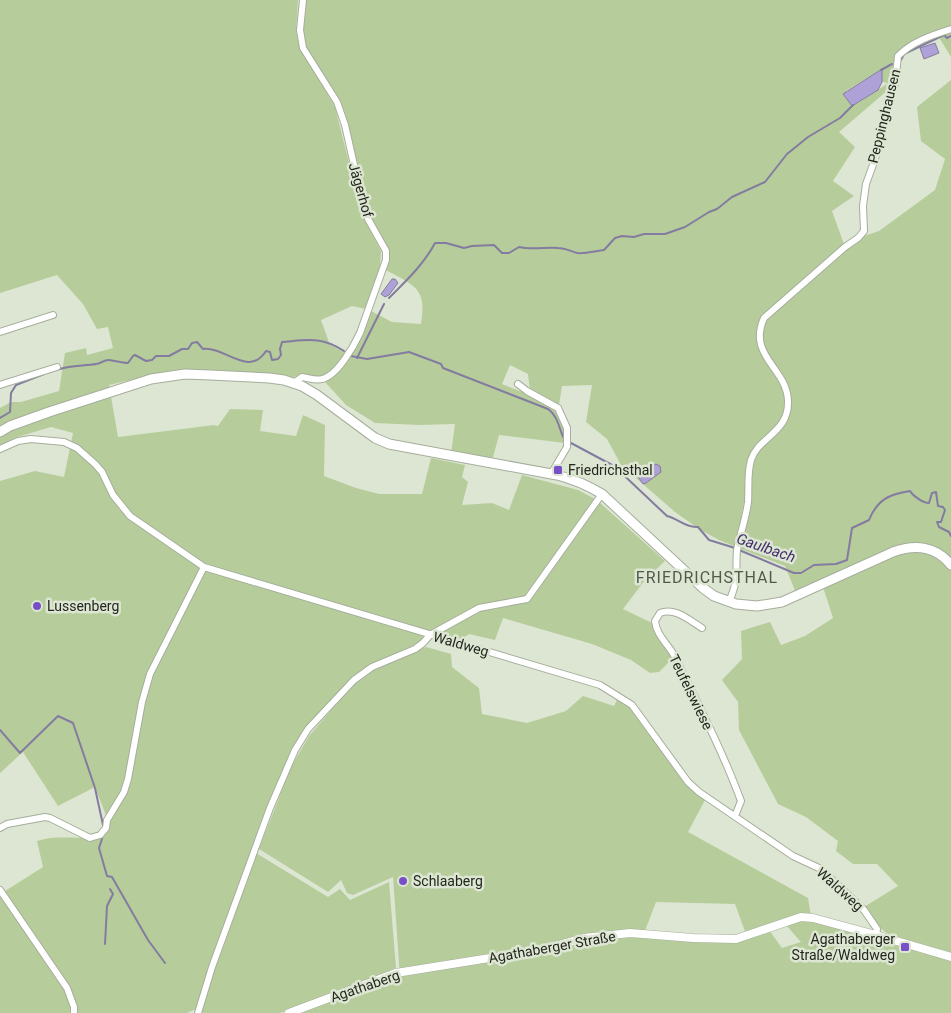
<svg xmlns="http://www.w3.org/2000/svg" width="951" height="1013" viewBox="0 0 951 1013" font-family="Roboto,sans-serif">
  <rect width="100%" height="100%" fill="#dde6d2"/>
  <path fill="#b6cd9b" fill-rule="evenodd" d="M0 0H298L296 31 300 49 335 107 362 215 381 251 380 267 366 309 352 306 321 320 330 345 346 353C339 362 331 377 319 377 306 378 306 372 291 378L180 371 151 375 109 385 118 437 214 425 218 426 230 409 263 410 260 431 296 436 303 415 325 425 324 476 356 488 379 494H422L431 458 465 465 462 477 468 482 462 505 492 503 509 510 522 475 578 490 595 499 528 596 494 602 430 633 204 564 135 516 123 503 119 509C144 531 173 550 201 568L148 675 123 792 107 818 95 787 58 806 23 752 0 773V481L35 471 64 477 73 433 51 427 14 438 0 445V408L11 402H21L59 391 65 353 86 348 87 355 113 348 108 327 97 329 83 304 57 275 0 293Z
    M305 0H951V57L937 34 898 56 895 84 839 132 855 147 833 181 854 196 832 211 845 247 858 238 879 231 935 190 945 159 921 141 917 107 951 80V954L895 938 888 934 879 927 864 907 898 886 877 864H853L836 851 838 841 806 817 778 804 739 730 738 702 722 680 742 659 741 631 770 622 781 645 805 636 833 618 823 587 796 593 785 566 741 549 750 504V483L745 496 736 547 719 540 699 529 675 512 621 465 607 439 586 422 592 385 562 386 559 405 530 391 528 374 510 365 502 384C514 389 548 401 556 409 564 418 564 431 565 443L499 435 492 461 451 454 455 424 419 425 375 423 346 405 325 382 332 377 371 311 392 322 421 324C427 288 415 286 386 270L388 255 385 242 370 215 360 184 345 113 339 98 306 47 302 31ZM882 69V82L888 83 858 103 846 91Z
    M599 502 665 561 645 580 623 609 652 623 656 634 673 658 659 672 650 673 631 660 592 644 503 618 495 640 469 634 460 640 436 634 479 610 530 601 563 551Z
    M205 570 425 636 419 643 376 662 309 725 295 743 267 808 196 1009 187 1013H0V890L2 893 43 867 37 841C58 834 79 841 100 835L125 792 139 723 151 674Z
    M426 647 451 654 452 667 479 688 482 714 527 723 566 711 583 696 614 706 618 698 630 707 682 780 705 800 688 832 808 898 811 916 746 934 735 904 656 902 643 936 737 942 769 930 782 948 801 942 785 924 803 919 951 959V1013H297L400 977 393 877 353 895 347 893 341 880 328 892 259 849 291 767 309 736 358 679 383 664Z
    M256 853 328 897 340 889 350 900 389 882 396 968 331 996 280 1013H200L214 968Z"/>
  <path fill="#aea1d7" stroke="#847ca0" d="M935 43 939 53 924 59 920 48Z
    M882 69V82L878 90 852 106 843 94Z
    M392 279H395L398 283 389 295 385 297 381 294Z
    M656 464 660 466 661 472 646 483 643 484 637 475Z"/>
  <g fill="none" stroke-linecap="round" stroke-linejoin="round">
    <path stroke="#847ca0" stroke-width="2" d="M901 60 904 54 944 35 947 38 951 36
      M881 70 892 64
      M389 298C406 281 424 264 435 243H446L464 248 472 246 494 245 502 253H509L519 247C531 250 546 247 558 248 565 248 570 251 577 253 584 254 596 251 604 250L615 238 622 236 634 237 644 234H665L685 227 709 212 717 209 732 197 765 182 787 154 808 137 840 118 853 105
      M351 356 367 359 409 352 441 364 443 368 548 409C557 415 559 427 563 437
      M357 358 384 304
      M60 369C70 365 85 366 96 364 100 364 104 360 108 360 112 360 122 363 128 363L133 356 135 355 146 361 152 360 156 356H169L182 349H188L192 343 197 342 203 349C225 346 249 378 266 351L270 352 272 360 278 359 281 355 280 349 282 342C307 340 321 336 344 351
      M0 418 10 412 11 393 16 385 44 374
      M571 443 614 466 667 516C679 519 686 528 698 527L709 540 735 548
      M739 550 794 573H801L814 565 836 564 847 560 852 528 869 520C877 500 889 494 910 491 913 496 923 503 929 503L932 493 936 492 938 506 943 507 945 510 941 522H937L939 527 949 532 951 536
      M0 730 20 753 58 716 73 723 95 788 103 825
      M102 839 99 848 107 876 112 877 148 940 165 963
      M105 944 107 906 113 894 110 889"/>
    <defs>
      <path id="minor" d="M0 332 53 315
        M294 383 302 377C309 378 316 381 322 379 337 376 354 346 360 333L386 260V251L368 219 361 196 345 125 337 102 303 48 300 30 303 0
        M518 384 527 391 558 408 567 428V447L551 474
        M0 385 57 367
        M0 449 18 441 31 439 64 442 77 448 95 464 102 472 113 495 130 516 204 567 600 685 632 705 688 782 699 792 793 856 821 869 864 910 877 929 876 935
        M729 602C732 594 736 586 736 577 737 568 736 559 737 550 740 534 746 518 748 502 749 488 747 474 751 460 758 437 789 433 788 401 787 368 747 356 764 318L845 247 858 238 864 231 863 206 866 184 874 162 895 84 898 56C912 42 932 35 951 29
        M702 628C689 620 675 607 660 613L655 621C656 635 669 645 675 657 698 704 723 752 741 801L735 816
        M0 828 7 824 45 817 50 818 90 838 100 835 106 828 107 820 124 792 128 779 142 702 150 674 204 567
        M0 890 67 988 74 1007V1013
        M198 1013 212 967 270 808 295 750 308 729 354 680 372 667 415 649 423 643 430 635 479 608 527 599 602 494"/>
      <path id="tertiary" d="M289 1013 396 973 540 950 584 938 630 933 693 938 736 939 801 917 813 918 876 935 951 957"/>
      <path id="secondary" d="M0 432 10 426 49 412 151 379 185 374 210 375 269 378 284 380 302 386 317 395 375 438 389 444 557 475C573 479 587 485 602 494L703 588 714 596 736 604 757 606 782 602 893 552C915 544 936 546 951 565"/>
    </defs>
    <use href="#minor" stroke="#a5ae9c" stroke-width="8"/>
    <use href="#tertiary" stroke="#a5ae9c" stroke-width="9"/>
    <use href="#secondary" stroke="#a5ae9c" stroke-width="11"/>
    <use href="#minor" stroke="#fff" stroke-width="6"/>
    <use href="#tertiary" stroke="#fff" stroke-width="8"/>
    <use href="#secondary" stroke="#fff" stroke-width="9"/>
  </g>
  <g fill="#784fc8" stroke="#dde6d2" stroke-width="2">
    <rect x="553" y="465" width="10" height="10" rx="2.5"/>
    <circle cx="37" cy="606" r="5"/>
    <circle cx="403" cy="881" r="5"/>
    <rect x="900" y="942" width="10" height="10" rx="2.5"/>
  </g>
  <g text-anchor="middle" stroke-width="5" stroke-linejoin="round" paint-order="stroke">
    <g font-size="14" fill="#23271f" stroke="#dde6d2">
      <text transform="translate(884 116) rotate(-76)" y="5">Peppinghausen</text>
      <text transform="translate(361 190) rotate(74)" y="5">Jägerhof</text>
      <text transform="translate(461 644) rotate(16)" y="5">Waldweg</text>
      <text transform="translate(691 692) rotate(64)" y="5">Teufelswiese</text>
      <text transform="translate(840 889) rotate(42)" y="5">Waldweg</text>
      <text transform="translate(552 947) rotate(-10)" y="5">Agathaberger Straße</text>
      <text transform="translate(365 986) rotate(-19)" y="5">Agathaberg</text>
    </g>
    <g font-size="14" fill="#23271f" stroke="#dde6d2" text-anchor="start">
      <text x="568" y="475">Friedrichsthal</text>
      <text x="47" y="611">Lussenberg</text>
      <text x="413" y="886">Schlaaberg</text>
      <text x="895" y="944" text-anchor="end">Agathaberger<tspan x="895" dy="16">Straße/Waldweg</tspan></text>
    </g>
    <g font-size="15" font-style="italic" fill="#442f70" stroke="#dde6d2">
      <text transform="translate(766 548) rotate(19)" y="5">Gaulbach</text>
    </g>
    <g font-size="16" letter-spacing="1" fill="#525a4a" stroke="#dde6d2">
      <text x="707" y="583">FRIEDRICHSTHAL</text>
    </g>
  </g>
</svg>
